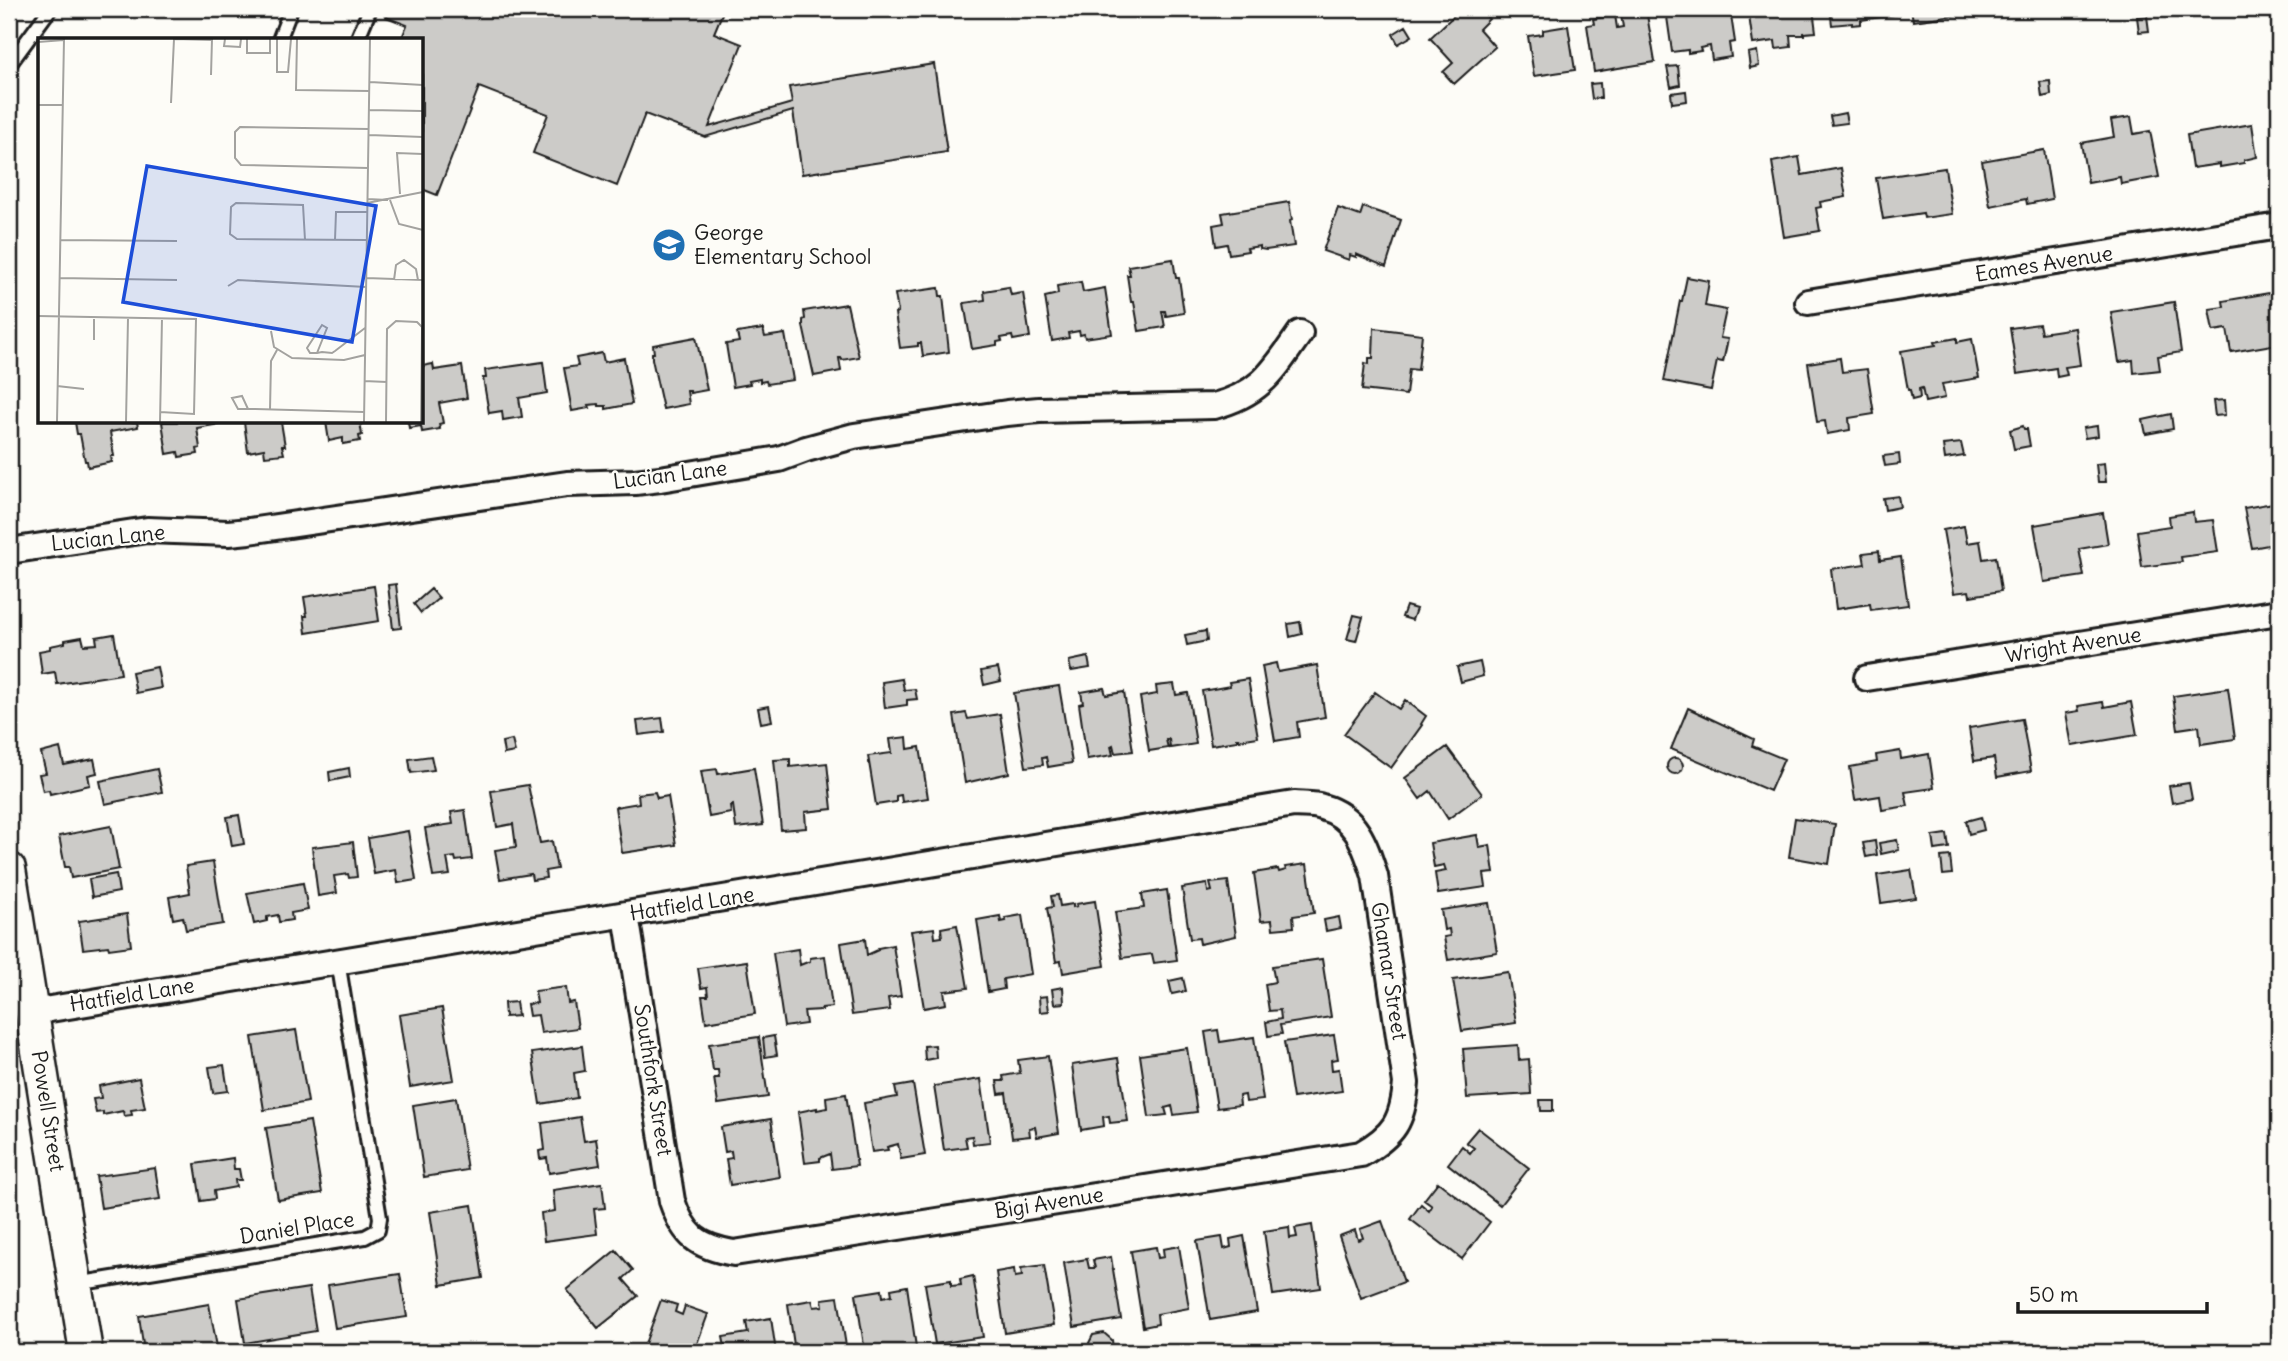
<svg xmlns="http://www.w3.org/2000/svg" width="2288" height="1361" viewBox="0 0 2288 1361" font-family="Delius,sans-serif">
  <rect width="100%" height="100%" fill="#fdfcf7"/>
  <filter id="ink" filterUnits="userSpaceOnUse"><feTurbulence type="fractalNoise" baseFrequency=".0143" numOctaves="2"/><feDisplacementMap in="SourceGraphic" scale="14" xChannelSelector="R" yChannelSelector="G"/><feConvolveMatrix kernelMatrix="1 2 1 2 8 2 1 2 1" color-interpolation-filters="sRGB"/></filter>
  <g filter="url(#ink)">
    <path fill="#cccbc8" stroke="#1c1c1c" stroke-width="2" d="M390 9H724L714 33 742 44 709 127 792 103 789 87 934 64 947 152 802 174 793 111 705 137 645 114 617 186 533 153 548 114 479 87 437 195 422 189V40H401L407 25 386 17Z
      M1461 9H1479L1489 19 1479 29 1495 47 1454 84 1443 72 1453 63 1430 38Z
      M1620 9H1646L1655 62 1594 72 1587 25 1594 24 1593 19 1615 15 1617 28 1623 27Z
      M1673 9H1730L1735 42 1729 43 1731 57 1712 60 1710 46 1700 48 1701 51 1688 53V50L1672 52 1666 10Z
      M1748 9H1813L1816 32 1804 33V35H1790L1791 47 1776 49 1775 41 1753 44Z
      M1830 9H1894L1895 15 1861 20V24L1852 25V23L1832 25Z
      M1911 9H1975L1976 12 1913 21Z
      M2147 16 2149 31 2139 32 2137 17Z
      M1406 26 1412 36 1398 44 1393 34Z
      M1568 26 1575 70 1534 76 1528 36 1543 34V30Z
      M1757 51 1759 66 1750 68 1748 53Z
      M1678 66 1680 85 1671 87 1667 67Z
      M2050 81 2051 95 2042 97 2040 82Z
      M1600 83 1601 98 1592 99 1590 84Z
      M1686 91 1687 101 1672 103 1671 93Z
      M1845 113 1847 123 1832 125 1830 116Z
      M2131 117 2134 134 2150 131 2159 177 2121 184 2120 177 2088 183 2081 143 2114 137 2111 120Z
      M2252 124 2257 157 2244 160V163L2220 167V164L2192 168 2187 135Z
      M2044 150 2052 199 2027 204 2026 199 1990 206 1982 161Z
      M1799 157 1802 175 1841 168 1846 197 1820 202 1821 207 1816 208 1820 231 1784 237 1772 162Z
      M1945 168 1952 214 1924 218 1923 213 1883 219 1876 178Z
      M1289 202 1292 220 1290 221 1294 246 1266 250 1260 249V246L1247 248 1248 251 1229 254 1227 244 1216 246 1213 225 1224 223 1222 213Z
      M1363 207 1401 220 1386 267 1356 254V257L1350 255 1349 260 1323 251 1338 208 1360 216Z
      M1173 259 1176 278H1179L1184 313 1166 316 1165 311H1162L1165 327 1139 331 1134 302H1131L1127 275H1130L1128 266Z
      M1687 277 1709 281 1705 306 1726 310 1720 338 1728 339 1723 362 1717 361 1711 390 1664 381 1680 301H1682Z
      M1081 282 1083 292 1105 288 1112 334 1085 338 1084 334 1080 335 1079 331 1068 333 1069 338 1052 341 1045 297 1058 294 1057 286Z
      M1009 287 1011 295 1023 293 1030 337 1013 340 1012 336 1001 338 1002 341 997 342V345L972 349 964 303 985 300 984 291Z
      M939 288 940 296H943L949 352 923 356 921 343H918V346L900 348 895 313 898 312 895 294Z
      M2275 292V297L2279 296V318L2274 319 2278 344 2231 352 2227 329 2213 331 2209 309 2224 307 2223 301Z
      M2174 302 2181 352 2158 356 2160 370 2134 373 2133 360 2119 362 2111 312Z
      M847 304 859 357 842 360 841 358H839L841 371 814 376 803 326V320L805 319 804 311Z
      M2039 324 2041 333 2075 328 2080 365 2065 367 2067 375 2057 377 2056 368 2017 374 2010 328Z
      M1374 328 1422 334 1418 370 1409 369 1406 395 1362 390 1365 363 1369 364V358H1373Z
      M763 329 765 337 785 334 793 380 767 384 766 381 760 382V379L749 381 750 384 733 387 726 344 739 342 737 333Z
      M696 337 707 390 690 393V391H687L689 404 663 409 652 359V353H654L653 345Z
      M1957 338V342L1972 339 1979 378 1942 384 1945 398 1925 402 1922 388 1919 389 1920 398 1912 400 1910 390H1908L1901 351 1936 345 1935 342Z
      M602 353 604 362 624 358 632 404 606 409V406H599V404L588 405 589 408 572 411 564 368 578 366 576 358Z
      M1840 358 1842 372 1867 369 1874 414 1849 418 1850 430 1827 434 1825 421 1817 422 1808 363Z
      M543 362 547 393 519 398 522 417 503 420 502 411 489 413 483 378H486L485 370Z
      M433 364 434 370 462 366 467 398 439 403 443 423 439 424 440 429 422 432 421 426 409 428 408 422H422V366Z
      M2224 400 2225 415 2215 416 2213 401Z
      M2171 414 2173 429 2146 434 2143 420Z
      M75 422H137L138 427 110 432 114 456H111L112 462 88 467 87 461H85L80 434H77Z
      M162 422H226V423L197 428 200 448 197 449 198 454 179 457 178 452 167 454Z
      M244 422H281L285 446H282L284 454 265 456 264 449 248 452Z
      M326 422H360L362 435 359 436 360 441 343 444V438L329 441Z
      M2023 426 2024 429H2027L2030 446 2014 449 2010 430Z
      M2097 426 2098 436 2085 438 2083 428Z
      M1961 443 1964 456 1945 459 1943 445Z
      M1899 454 1900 464 1885 466 1883 456Z
      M2104 463 2106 482H2098L2096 464Z
      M1898 496 1900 507 1885 510 1883 498Z
      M2279 502V543L2252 548 2244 508Z
      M2193 512 2194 522 2213 520 2218 552 2181 557 2182 562 2142 567 2137 531 2170 526 2169 516Z
      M2103 513 2108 544 2079 549 2084 576 2044 582 2034 525Z
      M1964 526 1967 543 1980 541 1983 559 1996 557 2001 591 1970 596 1969 591 1954 593 1943 530Z
      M1879 551 1880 560 1901 557 1908 605 1871 610 1870 604 1836 609 1831 569 1865 564 1863 553Z
      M396 584 401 628 393 629 388 585Z
      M374 586 379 621 306 633 304 616H307L304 597Z
      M431 589 439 598 421 613 414 604Z
      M1406 606 1416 609 1412 620 1402 617Z
      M1354 615 1363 617 1356 641 1347 639Z
      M1300 622 1302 634 1290 637 1288 624Z
      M1206 631 1207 641 1187 645 1185 635Z
      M114 634 121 674 57 684 55 672 42 674 39 651 50 649V646L65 643V640L82 637 84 645 97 644 96 637Z
      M1088 657 1090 668 1071 671 1069 661Z
      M1480 662 1483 676 1461 682 1457 667Z
      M1276 663 1278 672 1317 665 1325 717 1297 722 1299 737 1275 741 1262 666Z
      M157 667 161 688 136 693 132 672Z
      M998 668 1001 681 984 685 981 671Z
      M902 679 904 690 915 689 917 699 907 700V705L885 708 882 682Z
      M1248 679 1258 737 1239 740V738H1237V741L1211 745 1202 691 1230 686 1229 682Z
      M1174 684 1176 695 1188 693 1196 744 1170 748 1169 739 1166 740 1168 748 1149 751 1140 697 1157 694 1156 686Z
      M1059 686 1072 763 1048 767 1046 757 1042 758 1043 765 1026 767 1014 693Z
      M1104 688 1106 695 1124 692 1133 751 1115 753 1113 745 1111 746 1113 755 1087 759 1079 704 1083 703 1081 692Z
      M2228 688 2235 739 2201 744 2199 726 2178 729 2173 696Z
      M1375 692 1399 709 1405 700 1426 716 1421 724 1422 725 1391 768 1344 734Z
      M2103 702 2104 707 2131 702 2137 735 2072 746 2066 713 2079 711 2078 706Z
      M769 706 772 721 761 723 758 708Z
      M1688 708 1754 739 1752 746 1784 759 1770 791 1671 749Z
      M966 713 968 719 1000 714 1009 773 965 783 954 715Z
      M662 718 664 732 639 735 637 721Z
      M2022 719 2031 771 1997 777 1994 758 1974 761 1969 728Z
      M907 737 908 749 920 747 928 798 902 802 901 795 896 796V802L876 805 868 756 892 753 890 739Z
      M512 740 515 752 504 754 502 742Z
      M1447 747 1482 794 1448 819 1430 791 1420 799 1405 778Z
      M60 748 64 765 94 759 97 773 88 775 90 785 50 794 49 790 43 791 39 774 46 773 41 753Z
      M1900 751 1901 759 1929 754 1934 788 1905 792 1908 806 1882 810 1880 796 1855 800 1850 767 1877 762 1876 755Z
      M431 756 434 770 411 773 409 759Z
      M1667 766a8 8 0 1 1 16 0a8 8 0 1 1-16 0Z
      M790 759V767L827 763 832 809 805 812 806 828 781 830 774 760Z
      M349 768 350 777 330 781 329 772Z
      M754 768 763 825 736 828 733 805 730 806 731 813 709 817 701 771 717 769 718 774Z
      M157 769 162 792 105 804 100 781Z
      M2189 783 2192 799 2172 803 2169 786Z
      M528 785 540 843 552 841 557 869 545 871 546 878 532 880 531 874 500 879 495 850 516 847 513 824 497 827 491 791Z
      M655 792 657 798 668 796 676 845 622 853 615 807 639 803 638 794Z
      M465 810 472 859 456 861 455 857 447 858 450 875 433 877 425 828 453 824 451 812Z
      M239 815 244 844 232 846 227 817Z
      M1981 817 1984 830 1969 834 1966 821Z
      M1795 818 1835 824 1829 864 1789 857Z
      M111 826 119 869 71 878 69 867H65L59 836Z
      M408 831 416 880 398 883 396 870 374 874 368 838Z
      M1947 834 1949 848 1935 850 1933 836Z
      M1477 835 1479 847 1490 845 1494 873 1484 874 1486 887 1438 894 1435 873 1446 871 1444 865 1434 867 1430 843Z
      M1897 840 1899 850 1881 854 1879 843Z
      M1875 841 1877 855 1866 857 1863 843Z
      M353 842 357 877 349 878 348 874 334 876 337 893 318 896 312 847Z
      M1950 856 1952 874 1943 875 1941 857Z
      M213 862 223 924 186 930 183 917 173 919 169 897 190 893 186 866Z
      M1307 864 1314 913 1293 916 1294 927 1273 929 1272 920 1261 921 1254 873 1278 869 1279 872 1286 870 1285 867Z
      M1911 870 1916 898 1881 903 1877 875Z
      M116 874 119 892 92 897 89 879Z
      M1228 881 1236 936 1200 944 1199 938 1190 939 1182 888 1207 884 1208 892 1212 891 1210 883Z
      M303 883 308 910 291 913 292 920 279 922 278 915 267 917V921L254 924 247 893Z
      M1167 890 1177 960 1154 963 1152 954 1122 958 1115 912 1144 908 1142 894Z
      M1058 895 1060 906 1073 904V907L1077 906 1076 904 1095 901 1105 966 1063 973 1061 961 1056 962 1047 908 1053 907 1051 896Z
      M1489 903 1497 952 1448 960 1444 937 1450 936 1449 929 1444 930 1441 910Z
      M127 914 131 946 109 949 108 946 83 949 79 921Z
      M1022 915 1031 974 1003 979 1004 989 988 992 977 920 1000 916 1001 922 1006 921 1005 918Z
      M1339 917 1341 928 1326 931 1324 920Z
      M957 925 968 988 944 991 946 1004 924 1008 911 931 934 928 935 938 942 937 941 928Z
      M865 939 867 955 878 950V948L893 945 901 996 888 998 890 1010 852 1015 841 943Z
      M798 949 800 965 810 961V958L825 956 832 1007 822 1008V1010L804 1011 806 1024 784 1027 773 953Z
      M1322 959 1331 1017 1280 1025 1282 1034 1268 1036 1266 1022 1281 1019 1280 1010 1269 1011 1265 984 1275 982 1272 966Z
      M747 961 755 1014 706 1022 702 996H708L707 987 701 988 698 968Z
      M1508 972 1516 1023 1462 1031 1453 980Z
      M1183 978 1186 991 1172 994 1169 981Z
      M566 987 568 1003 574 1002 578 1028 541 1033 538 1015 529 1016 527 1004 537 1003 535 991Z
      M1063 987 1064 1003 1054 1004 1052 989Z
      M1047 996 1049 1011 1040 1012 1039 997Z
      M516 1002 518 1016 505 1017 504 1003Z
      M442 1008 454 1080 410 1087 399 1015Z
      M296 1030 308 1102 264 1110 252 1037Z
      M1218 1030 1220 1042 1254 1037 1263 1100 1246 1102 1245 1095 1239 1096 1240 1105 1217 1108 1205 1032Z
      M1334 1035 1338 1059 1331 1060 1332 1070 1339 1069 1342 1091 1293 1098 1284 1042Z
      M774 1036 777 1055 765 1057 763 1038Z
      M759 1037 768 1097 718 1104 714 1078H719L718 1070H713L709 1044Z
      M935 1045 936 1058 925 1060 924 1046Z
      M1518 1045 1519 1060 1529 1059 1531 1094 1467 1098 1463 1049Z
      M582 1046 585 1071 574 1073 577 1098 540 1104 532 1053Z
      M1187 1048 1197 1112 1174 1115 1172 1106 1165 1108 1167 1115 1149 1117 1140 1055Z
      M1048 1056 1059 1133 1037 1137 1035 1127 1029 1128 1030 1136 1012 1138 1006 1093 999 1094 997 1081H1004L1003 1076 1020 1073 1018 1060Z
      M1118 1058 1128 1121 1110 1123 1109 1116 1103 1117 1104 1126 1081 1130 1072 1065Z
      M224 1065 228 1091 213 1093 209 1067Z
      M139 1078 145 1108 131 1110 132 1115 124 1116 123 1111 103 1115V1112L96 1113 93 1099 101 1098 99 1086Z
      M981 1079 990 1142 973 1144 972 1136 965 1137 967 1147 944 1150 934 1086Z
      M913 1084 925 1155 901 1159 898 1144 887 1147 888 1150 872 1152 864 1103 897 1097 895 1087Z
      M846 1094 857 1166 832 1169 830 1154 820 1158V1161L805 1163 798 1112 817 1108V1110L827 1108 826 1097Z
      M456 1098 467 1170 424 1177 413 1105Z
      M1540 1100H1553V1111H1541Z
      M580 1117 584 1141 596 1139 600 1165 549 1173 547 1158 540 1159 539 1151 545 1150 542 1123Z
      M771 1119 780 1177 730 1185 726 1159 732 1158 731 1151 725 1152 721 1127Z
      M310 1121 322 1193 278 1200 266 1128Z
      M1478 1128 1529 1168 1500 1205 1448 1164 1462 1146 1470 1153 1474 1148 1466 1142Z
      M233 1158 234 1169H239L241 1180H235L236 1187 214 1191 215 1199 201 1201 195 1164Z
      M155 1168 160 1199 101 1208 96 1176Z
      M1438 1182 1490 1222 1462 1259 1410 1219 1421 1204 1429 1211 1432 1206 1424 1200Z
      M602 1183 605 1208 594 1209 597 1234 544 1241 541 1213 555 1211 553 1190Z
      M472 1205 483 1278 441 1285 430 1212Z
      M1382 1221 1404 1282 1361 1298 1339 1236 1355 1230 1358 1240 1363 1238 1360 1229Z
      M1312 1225 1321 1288 1273 1295 1264 1231 1289 1227 1290 1238 1297 1237 1295 1228Z
      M1244 1236 1257 1312 1210 1320 1197 1241 1222 1237 1224 1249 1231 1247 1230 1239Z
      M1179 1246 1189 1308 1157 1314 1158 1324 1143 1327 1131 1251 1156 1247 1158 1258 1164 1257 1163 1249Z
      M616 1250 633 1270 623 1279 638 1296 598 1328 567 1290Z
      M1111 1257 1121 1319 1074 1327 1064 1263 1087 1259 1089 1268H1095L1093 1260Z
      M1044 1265 1054 1325 1005 1333 996 1272 1014 1269 1015 1277 1022 1276 1021 1268Z
      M400 1274 407 1317 335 1328 328 1285Z
      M973 1276 983 1337 935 1344 925 1284 951 1280V1286L961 1285 960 1279Z
      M907 1286 916 1347 885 1352H865L856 1294 882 1290 883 1297 892 1295 891 1289Z
      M309 1288 316 1331 245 1343 238 1299Z
      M838 1297 847 1352H795L788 1304 812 1300 814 1307 823 1306 822 1299Z
      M661 1300 677 1305 675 1312 682 1315 685 1306 708 1314 694 1352H642Z
      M209 1304 217 1347 182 1352H144L139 1316Z
      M771 1318 776 1352H726L723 1337 748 1333 746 1322Z
      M1104 1333 1112 1340 1113 1349 1110 1352H1090L1089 1343 1093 1335Z"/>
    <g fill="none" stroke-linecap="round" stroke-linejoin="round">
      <defs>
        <path id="service" d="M279 40 291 9
          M357 40 370 9
          M9 65 50 9
          M76 1284 365 1237 378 1230 380 1218 338 961"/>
        <path id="minor" d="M1808 302 2279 226
          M9 551 147 530 229 533 249 531 567 484 635 482 660 479 779 459 806 449 854 436 1007 413 1039 410 1214 406C1261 394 1274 370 1300 333
          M1867 678 2279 612
          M32 1012 1294 804C1303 805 1314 804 1322 807 1357 817 1365 845 1375 876L1406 1083C1403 1121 1394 1135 1361 1154L734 1253C698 1247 684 1236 672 1201L626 915"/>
        <path id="tertiary" d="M9 869 86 1352"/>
      </defs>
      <use href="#service" stroke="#1c1c1c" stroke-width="18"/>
      <use href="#minor" stroke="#1c1c1c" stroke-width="30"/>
      <use href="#tertiary" stroke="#1c1c1c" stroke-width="37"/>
      <use href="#service" stroke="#fdfcf7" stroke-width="12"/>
      <use href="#minor" stroke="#fdfcf7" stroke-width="24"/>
      <use href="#tertiary" stroke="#fdfcf7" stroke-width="32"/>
    </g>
  </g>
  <defs>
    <symbol id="school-disc" viewBox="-11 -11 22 22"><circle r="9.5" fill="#1f6fb2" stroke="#fdfcf7"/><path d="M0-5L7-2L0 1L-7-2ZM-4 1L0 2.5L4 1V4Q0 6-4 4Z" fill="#fff"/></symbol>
  </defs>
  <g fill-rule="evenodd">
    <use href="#school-disc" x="650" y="226" width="38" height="38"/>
  </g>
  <g text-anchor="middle" stroke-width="5" stroke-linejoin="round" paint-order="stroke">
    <g font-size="21" fill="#1c1c1c" stroke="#fdfcf7" text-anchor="start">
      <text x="694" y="240">George<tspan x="694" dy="24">Elementary School</tspan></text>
    </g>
    <g font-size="21" fill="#1c1c1c" stroke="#fdfcf7">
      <text transform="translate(2044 264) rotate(-9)" y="7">Eames Avenue</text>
      <text transform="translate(670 475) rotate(-7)" y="7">Lucian Lane</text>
      <text transform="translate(108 538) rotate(-6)" y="7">Lucian Lane</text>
      <text transform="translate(2073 645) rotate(-9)" y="7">Wright Avenue</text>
      <text transform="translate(692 904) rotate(-9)" y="7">Hatfield Lane</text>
      <text transform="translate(1389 971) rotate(81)" y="7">Ghamar Street</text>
      <text transform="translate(132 995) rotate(-9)" y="7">Hatfield Lane</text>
      <text transform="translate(653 1080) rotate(81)" y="7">Southfork Street</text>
      <text transform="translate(48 1111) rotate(81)" y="7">Powell Street</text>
      <text transform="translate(1049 1203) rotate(-9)" y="7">Bigi Avenue</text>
      <text transform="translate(297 1228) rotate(-9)" y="7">Daniel Place</text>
    </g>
  </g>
  <g transform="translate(38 38)">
    <rect width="385" height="385" fill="#fdfcf7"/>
    <path fill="none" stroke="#a3a29f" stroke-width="2" d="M136 1 174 2M187 1 186 8 202 9 203 1M209 1V15H232V1M239 1V34H250L253 1M259 1 258 52 332 53M0 4 26 2M173 37 174 1M332 44 385 47M133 65 136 1M0 67H25M331 72 385 73M331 97 385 99M330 130 203 127 197 120V94L202 89 331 91M362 156 359 115 385 116M329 161 350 162M352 162 361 186 385 192M329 165 385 154M22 202 139 203M267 202 265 167 198 165 193 169 192 196 199 201 329 202M297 202 298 174H329M21 240 139 242M328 240 385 242M356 242 358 227 366 222 378 231 380 242M190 248 200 242 328 249M0 278 158 281 156 376 122 374M233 293 236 309 254 320 306 322 327 317M56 302V279M279 315 289 290 284 287 269 310 272 315H279L284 314 294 315 297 313 327 290M326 343 349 344M19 348 46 351M210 371 204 358 194 360 200 371H217L326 374M232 372 233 323 239 312M19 384 26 1M88 384 90 280M122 384 124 280M326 384 332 1M348 384 349 291 358 283 379 284 384 289 383 384"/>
    <path fill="#1d4ed8" fill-opacity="0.15" stroke="#1d4ed8" stroke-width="3.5" d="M109 128 338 168 314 304 85 264Z"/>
    <rect width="385" height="385" fill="none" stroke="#1c1c1c" stroke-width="3.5"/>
  </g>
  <rect width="2288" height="1361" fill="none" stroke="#fdfcf7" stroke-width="35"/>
  <rect x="18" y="18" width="2253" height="1326" fill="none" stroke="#1c1c1c" stroke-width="2.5" filter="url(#ink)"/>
  <path d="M2018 1302v10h189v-10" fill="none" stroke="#1c1c1c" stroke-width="3.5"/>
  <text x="2029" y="1302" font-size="21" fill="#1c1c1c" stroke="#fdfcf7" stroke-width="5" paint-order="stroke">50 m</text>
</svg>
